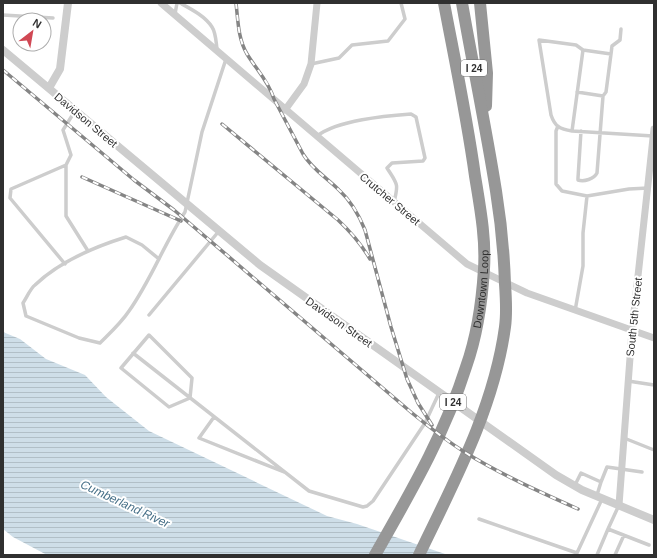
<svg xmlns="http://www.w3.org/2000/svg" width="657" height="558" viewBox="0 0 657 558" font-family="Helvetica,sans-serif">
  <defs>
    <pattern id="water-rules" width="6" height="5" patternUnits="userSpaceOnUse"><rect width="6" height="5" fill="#cedee8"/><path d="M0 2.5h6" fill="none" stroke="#b1bfc7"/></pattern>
  </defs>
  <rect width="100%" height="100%" fill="#fff"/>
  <path fill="url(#water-rules)" d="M3 332 20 339 46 359 85 375 106 397 149 431 327 516 357 524 448 555H47L13 537 3 529Z"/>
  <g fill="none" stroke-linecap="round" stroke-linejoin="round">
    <path stroke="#cdcdcd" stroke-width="3.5" d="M180 3C191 9 205 16 212 27 216 33 216 42 217 49
      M175 14 177 3
      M3 15 53 18
      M583 50 576 45 539 40 551 115C555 127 560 129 572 131L653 136
      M611 54 612 46 620 40 621 29
      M311 64 339 58 352 45 388 41 405 19 401 3
      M577 92 603 96
      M75 111 63 130 71 155 66 165V216L88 251
      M558 126 556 131V184L562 191 587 196
      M572 131 583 50 611 54 606 92 603 96 597 173C594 179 584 182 578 180V178L581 131
      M317 136C338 120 385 116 411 114L416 117 425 158 423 161 392 163 387 168C397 184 399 183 394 202
      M159 259 142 245 126 237C94 247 60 261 35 285 30 289 27 297 23 303L26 316 79 338 100 343C110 333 121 323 129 311 151 280 164 244 185 212L202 132 226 59
      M65 264 10 198 11 189 66 165
      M575 311 583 266V233L587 196 629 189 648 188
      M149 315 219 231
      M149 335 192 378 190 398 169 407 121 368Z
      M133 353 309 491 363 507 367 506 373 501 425 423 439 393
      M628 381 654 385
      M214 417 199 438 284 472
      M624 438 654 450
      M601 482 607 467 642 472
      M575 485 581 473 601 482 597 495
      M619 505 608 529 649 545
      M479 519 577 553 602 499
      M597 555 608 529
      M615 555 624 535"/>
    <path stroke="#cdcdcd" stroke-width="7" d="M161 3 467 264 527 293 654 338
      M285 110 304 84 311 64 317 3
      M619 505 632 331 654 129"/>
    <path stroke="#cdcdcd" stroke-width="8" d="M3 50 260 265 556 475 582 490 654 520
      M49 88 60 69 68 3"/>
    <g stroke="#979797" stroke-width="12">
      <path d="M480 3 487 73 486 106"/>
      <path id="s1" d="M375 555C409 495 445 434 466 367 477 336 482 302 484 269 486 238 480 207 475 176 467 118 455 61 444 3"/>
      <path d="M419 555C454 482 494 408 505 327 507 313 506 298 505 284 504 253 501 222 496 191 486 128 473 66 462 3"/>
    </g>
    <defs>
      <path id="rail" d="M236 3C238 20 238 39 247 54 256 69 269 82 274 99L303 154C312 169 327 178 339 190 351 201 359 215 365 230L391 327 407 379 418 403 432 425
        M3 70 134 180 174 210 412 413C429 427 447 441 466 453 502 475 540 492 578 509
        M222 124 338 220C351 232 361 244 370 259
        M82 177 181 221"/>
    </defs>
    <use href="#rail" stroke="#858585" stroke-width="3.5"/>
    <use href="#rail" stroke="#fff" stroke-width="2" stroke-dasharray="6" stroke-linecap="butt"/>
  </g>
  <g text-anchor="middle" stroke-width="4" stroke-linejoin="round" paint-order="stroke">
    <g fill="#fff" stroke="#6e6e6e" stroke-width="1">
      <rect x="461" y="60" width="26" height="16" rx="3"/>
      <rect x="440" y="394" width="26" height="16" rx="3"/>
    </g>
    <g font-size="10" font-weight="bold" fill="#303030">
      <text x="474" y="72">I 24</text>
      <text x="453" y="406">I 24</text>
    </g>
    <g font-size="11" fill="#303030" stroke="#fff">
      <text transform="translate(86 120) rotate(40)" y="4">Davidson Street</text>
      <text transform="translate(390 199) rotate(40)" y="4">Crutcher Street</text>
      <text dy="4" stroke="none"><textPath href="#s1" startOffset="289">Downtown Loop</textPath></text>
      <text transform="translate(634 317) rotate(-84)" y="4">South 5th Street</text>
      <text transform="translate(339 322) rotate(35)" y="4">Davidson Street</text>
    </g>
    <g font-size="12" font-style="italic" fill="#477088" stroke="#fff">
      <text transform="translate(125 504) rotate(25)" y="4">Cumberland River</text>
    </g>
  </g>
  <rect width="657" height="558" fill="none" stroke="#303030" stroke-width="8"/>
  <g transform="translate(32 32) rotate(31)"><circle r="19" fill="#ffffff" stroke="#acacac"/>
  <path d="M0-3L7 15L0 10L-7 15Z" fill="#d04854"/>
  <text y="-6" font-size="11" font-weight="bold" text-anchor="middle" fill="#303030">N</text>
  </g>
</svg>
